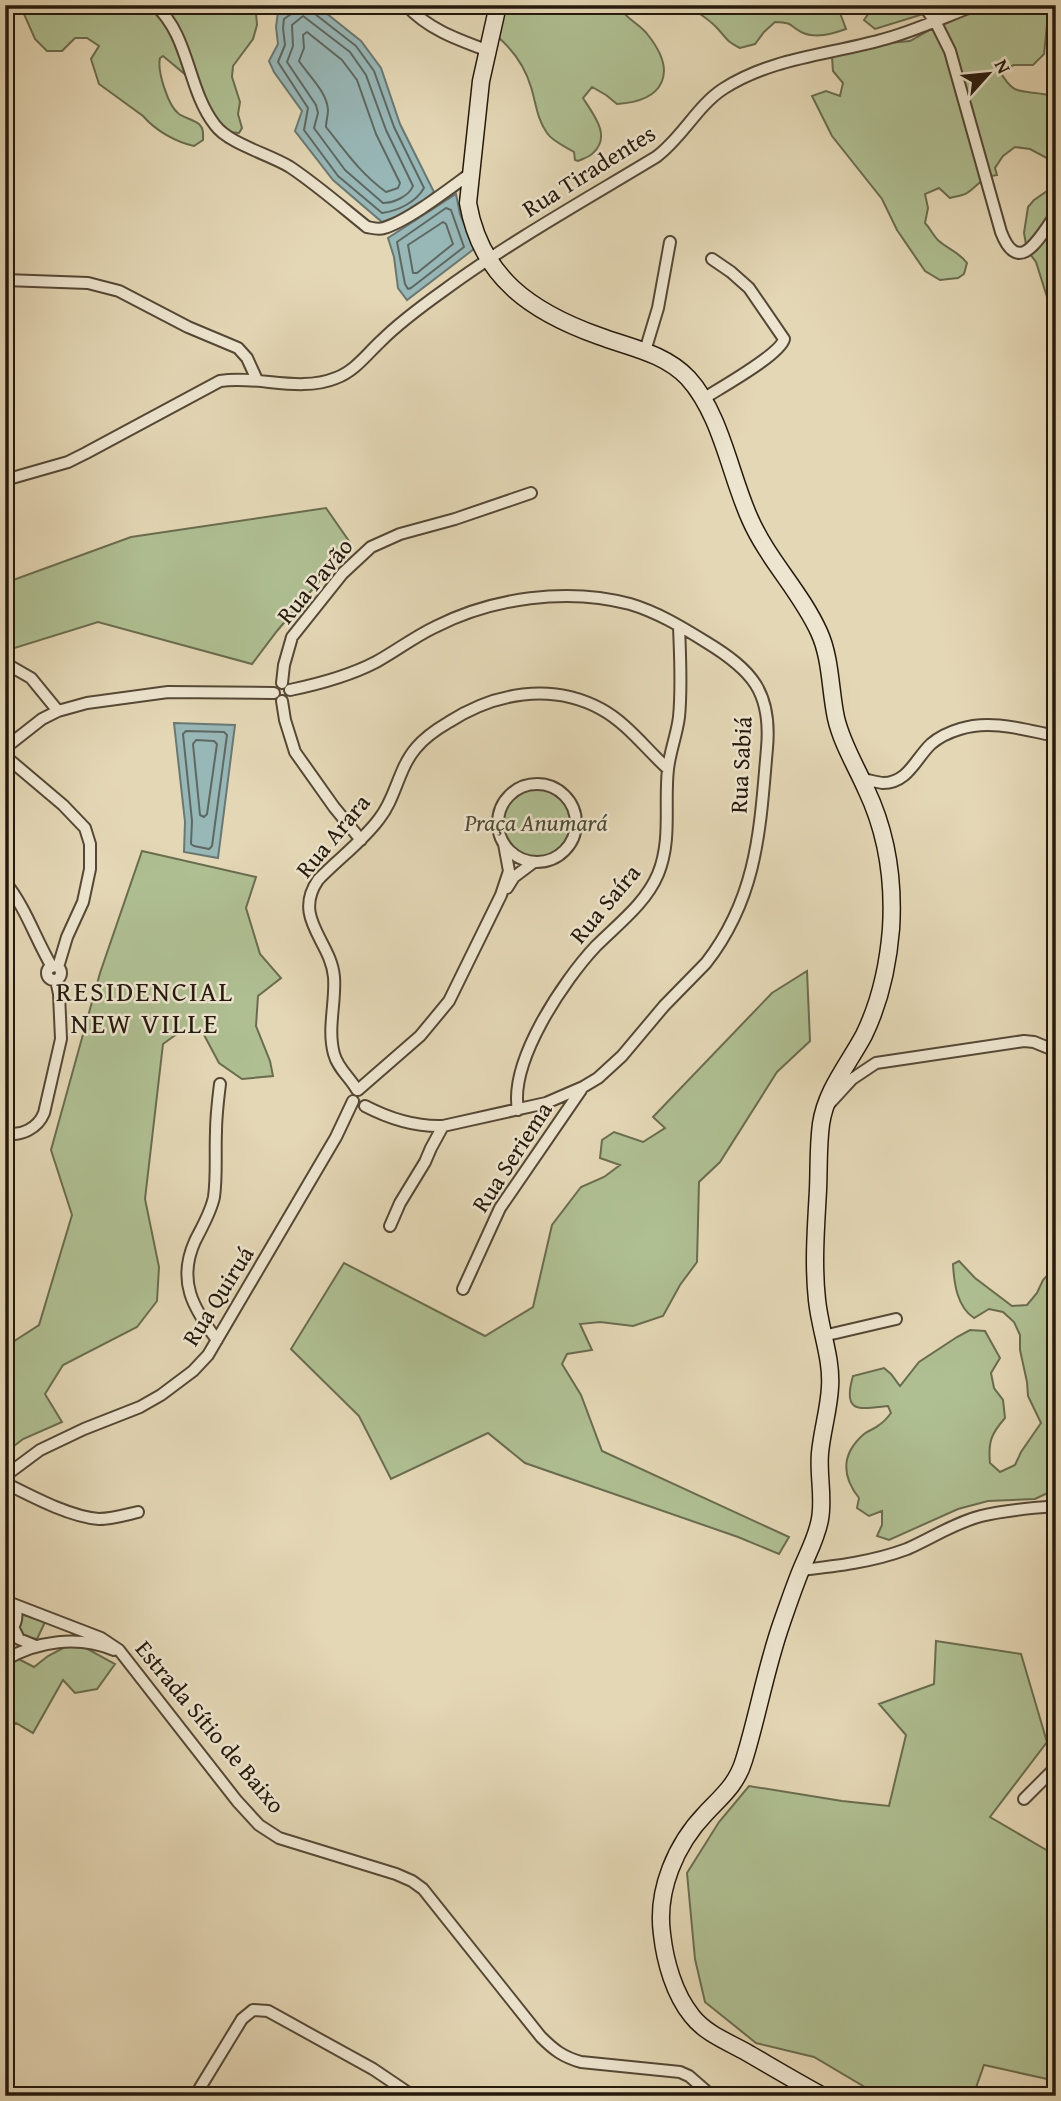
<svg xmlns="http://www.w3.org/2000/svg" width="1061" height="2101" viewBox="0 0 1061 2101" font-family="'Gentium Book Plus',serif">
  <rect width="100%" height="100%" fill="#e4d7b5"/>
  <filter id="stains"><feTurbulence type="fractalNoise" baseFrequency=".00286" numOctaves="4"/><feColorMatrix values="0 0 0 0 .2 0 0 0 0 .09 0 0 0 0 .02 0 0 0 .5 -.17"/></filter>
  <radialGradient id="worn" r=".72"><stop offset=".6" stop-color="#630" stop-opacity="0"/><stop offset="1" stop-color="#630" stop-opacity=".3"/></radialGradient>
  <path fill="#afbf92" stroke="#6a6c4f" stroke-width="2" d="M20 5H252L256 13 257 25 253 39 233 66 232 77 240 102 238 114 242 128 239 133 229 132 214 123 187 76 163 56 160 58C157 71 168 106 179 114 185 118 194 120 199 124 204 129 203 134 203 140L194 146C176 142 156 131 143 116L99 84 91 59 99 46 87 38H75L62 51H47L35 39Z
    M494 5H617C627 20 640 24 648 35 678 73 664 101 617 104L606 95 592 87 583 98C593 114 612 136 593 153 590 157 582 159 578 161L575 160 574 152C566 147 552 141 547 133 537 119 536 103 531 87 525 67 513 50 498 37Z
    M684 5H837L846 29C832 34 815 39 801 32 787 24 794 23 775 22L764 32 755 44 740 48C725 40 728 40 718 29 710 20 695 10 684 5Z
    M872 5H1049L1044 54 1033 65H1014L1000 71C1014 98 1023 89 1048 95L1056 107V163L1030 149 1015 147 1003 156 995 168 997 175C982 176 978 186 967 193 963 196 955 196 950 198L939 188 925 194 928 208 925 223C931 229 933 236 939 241 948 249 959 252 967 263L964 274 958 278 940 280 925 271 897 230 882 199 832 136 812 96 826 91 840 96 843 83 833 71 832 57 878 44 910 41 940 24 933 11 875 29 864 20 873 7Z
    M1056 185V313L1048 300 1036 262 1027 250 1024 233 1028 207 1034 200Z
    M326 508 351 544 277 631 252 664 98 622 5 651V583L131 537Z
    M502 823a34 34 0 1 1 68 0a34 34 0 1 1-68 0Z
    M142 851 256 877 246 908 260 954 281 978 258 996 256 1026 270 1061 273 1076 242 1079 219 1063 203 1033 181 1031 163 1044 145 1199 159 1267 157 1301 137 1327 63 1365 45 1394 62 1422 23 1439 5 1453V1347L39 1325 72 1215 51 1150 100 973Z
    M807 971 810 1041 777 1072 720 1162 699 1182 697 1262 680 1285 663 1316 633 1326 600 1322 580 1324 592 1350 567 1354 562 1364 581 1395 602 1451 789 1537 779 1554 738 1537 525 1463 488 1433 391 1479 359 1416 291 1349 344 1263 485 1336 533 1307 552 1225 581 1187 604 1177 620 1165 600 1158 602 1140 614 1132 643 1142 665 1128 653 1117 772 993Z
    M959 1261 975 1278 1012 1306 1027 1305 1037 1293 1043 1280 1056 1266V1489L1035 1499 988 1501 958 1509 889 1540 877 1536 882 1525V1511L869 1516 857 1508 859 1498C841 1475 841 1454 864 1434 869 1430 875 1429 879 1425 884 1422 888 1417 891 1413L888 1406C859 1409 842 1414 853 1376L884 1368 891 1374 900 1386 919 1362 957 1337 970 1330 985 1331 1000 1358 991 1373 994 1388 1003 1400 1005 1418C991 1434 988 1442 990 1463L1000 1472 1015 1465 1021 1452 1041 1423 1028 1396 1027 1382 1020 1350V1335L1014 1322 1003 1312 989 1309 974 1318C957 1307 954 1283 953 1264Z
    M5 1609 45 1622 37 1639 5 1633Z
    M936 1641 1021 1654 1047 1742 990 1817 1048 1851 1056 1859V2081L984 2065 973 2096H880L814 2057 756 2043 705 2002 695 1959 687 1873 719 1822 749 1786 842 1801 889 1806 906 1735 879 1704 934 1684Z
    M65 1647H84L115 1664 97 1689 75 1693 63 1680 33 1733 16 1723 5 1731V1708L10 1704 5 1696V1652L34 1667 48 1656Z"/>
  <path fill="#98b7b7" stroke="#6a7873" stroke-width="2" d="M297 5H316L361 41 381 68 400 124 434 192 412 211 382 222 333 180 295 131 302 111 274 72 269 61 278 44 276 27 278 12Z
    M456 194 460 214 474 249 407 300 398 288 394 257 388 238Z
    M174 723 235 725 218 858 184 852 185 822Z"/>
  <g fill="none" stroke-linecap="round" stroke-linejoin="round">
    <path stroke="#5e6862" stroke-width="2" d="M295 5 294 12 284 19 283 28 285 45 278 62 308 108 304 130 338 176 382 213C398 211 416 202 424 188L394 127 374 71 356 46 315 14 312 5
      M303 16 350 52 366 75 386 130 413 186C409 196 394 203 383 203L345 170 314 128 318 113 316 105 287 62 293 46 292 25Z
      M307 32 342 60 357 80 376 134 400 183 398 188 386 192C359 172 346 152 326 127 326 121 328 116 328 110 327 92 309 76 299 61L304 48 303 35Z
      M446 208 451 210 464 247 411 288 408 289 405 284 397 242Z
      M443 222 446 224 453 244 417 273H413L408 245Z
      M186 731 224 732 227 735 212 846 209 849 194 846 191 844 192 821 183 734Z
      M196 740 214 741 217 744 207 814 204 817 200 815 193 744Z"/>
    <defs>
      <path id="street" d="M155 5C190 36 187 89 215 125 229 144 269 154 290 167 317 185 342 207 367 227 373 228 378 230 384 228 408 221 449 189 471 173
        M406 5C428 29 456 39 486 50
        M923 5 935 21 950 51 1001 232C1019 279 1041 235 1056 214
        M5 280 88 283 119 291 188 327 238 348 247 358 257 380
        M645 351 658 308 670 242
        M703 399C720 388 780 355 784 339L749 288 731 272 712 259
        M5 480 68 462 86 453 220 381C258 375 299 393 336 378 355 371 367 354 381 341 400 322 422 306 443 291 511 241 585 200 656 157 682 138 697 106 723 89 771 58 827 55 881 40 913 32 944 17 976 5
        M5 663 31 678 58 711
        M282 683 284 665 292 637 343 573 371 547 400 534 455 519 531 493
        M290 690C319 684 349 676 376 662 396 651 414 637 435 627 492 598 567 587 630 604 657 612 682 627 706 642 752 670 772 692 767 748 760 828 758 896 706 963L664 1006 622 1056 598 1078 583 1087 546 1103 443 1126C415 1127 390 1119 365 1106
        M282 701 285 720 295 752 334 807 361 840
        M5 748 42 719 58 711 87 703 168 692 274 693
        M5 756 63 805 85 828 90 844V869L83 902 67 937 58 967
        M861 779C868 780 876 782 883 783 908 783 916 758 931 744 939 737 950 732 960 729 991 719 1025 730 1056 736
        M498 823a39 39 0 1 1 78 0a39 39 0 1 1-78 0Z
        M5 882C26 908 35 938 52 967
        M507 888 514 877 534 862
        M47 973a7 7 0 1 1 14 0a7 7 0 1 1-14 0Z
        M357 1090C350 1077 338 1069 334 1054 327 1029 336 1002 334 977 331 941 292 918 318 880 338 859 362 842 379 819 396 798 398 769 416 748 425 737 437 729 449 722 494 693 551 682 601 709 627 723 646 749 668 769
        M358 1090 420 1036 449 1001 501 895 509 871 504 844
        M830 1103 852 1079 876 1063 1024 1041 1034 1042 1056 1051
        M518 1110C509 1061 564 980 596 946 618 924 646 903 658 874 672 840 664 804 668 769 670 751 677 734 679 717 682 687 680 656 679 626
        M5 1133C21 1137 38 1128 44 1113L61 1039 59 994 56 980
        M390 1226 400 1203 425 1162 431 1148 443 1126
        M463 1289 500 1208 581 1090
        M823 1336 896 1319
        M217 1340C193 1308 177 1281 195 1241 202 1227 211 1212 214 1197 217 1175 215 1153 216 1132 216 1116 218 1100 220 1084
        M5 1476 40 1450 84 1429 140 1407 161 1395 193 1371 208 1355 336 1137 353 1101
        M5 1483C31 1496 70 1517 99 1519 112 1519 125 1515 138 1512
        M801 1570C837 1566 872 1562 907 1549 932 1538 954 1523 981 1516 1005 1510 1031 1508 1056 1506
        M5 1601 101 1638 119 1650 237 1801 259 1825 279 1838 396 1874 412 1881 423 1889 541 2037C554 2050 563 2057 581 2062L680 2072 689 2076 712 2096
        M14 1629 19 1639 36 1646
        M5 1638C15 1627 19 1619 15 1605
        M5 1660C37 1641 78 1635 114 1650
        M1024 1799 1056 1767
        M195 2096 242 2019 253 2010 268 2011 373 2069 413 2096"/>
      <path id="secondary" d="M498 5 481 81 468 203C481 278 532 312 599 336 631 348 664 353 688 378 721 414 730 475 750 519 768 560 801 592 819 632 831 658 830 690 836 718 842 744 856 766 866 789 887 833 894 881 891 929 888 966 880 1002 864 1035 848 1065 826 1090 821 1124 818 1146 819 1168 818 1190 816 1227 813 1264 817 1300 820 1330 832 1358 830 1387 829 1409 822 1431 820 1453 818 1475 824 1497 820 1519 817 1537 808 1553 801 1570 794 1587 788 1605 782 1622 766 1667 758 1715 744 1760 737 1784 722 1796 706 1813 676 1844 656 1890 662 1934 665 1961 674 1994 692 2016 705 2033 728 2042 746 2052 772 2067 797 2082 823 2096"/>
    </defs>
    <use href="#street" stroke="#554836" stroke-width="14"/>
    <use href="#secondary" stroke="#25190c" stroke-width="19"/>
    <use href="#street" stroke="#ede5cf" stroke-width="10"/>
    <use href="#secondary" stroke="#ede5cf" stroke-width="16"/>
  </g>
  <g text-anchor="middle" stroke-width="5" stroke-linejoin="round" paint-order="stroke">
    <g font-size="24" fill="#25190c" stroke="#ede5cf">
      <text transform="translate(589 171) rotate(-32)" y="8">Rua Tiradentes</text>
      <text transform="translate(315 581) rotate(-50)" y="8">Rua Pavão</text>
      <text transform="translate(741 765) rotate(-87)" y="8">Rua Sabiá</text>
      <text transform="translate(333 836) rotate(-50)" y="8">Rua Arara</text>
      <text transform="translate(605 904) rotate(-50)" y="8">Rua Saíra</text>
      <text transform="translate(512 1157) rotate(-57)" y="8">Rua Seriema</text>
      <text transform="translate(218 1296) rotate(-58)" y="8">Rua Quiruá</text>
      <text transform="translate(210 1727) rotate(50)" y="8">Estrada Sítio de Baixo</text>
    </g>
    <g font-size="24" font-style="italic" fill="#4e4b34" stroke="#ede5cf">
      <text x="536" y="831">Praça Anumará</text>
    </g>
    <g font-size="28" letter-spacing="2" fill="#25190c" stroke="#ede5cf">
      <text x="145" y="1001">RESIDENCIAL<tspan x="145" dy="32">NEW VILLE</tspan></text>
    </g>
  </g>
  <rect width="1061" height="2101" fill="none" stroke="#e4d7b5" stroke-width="28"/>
  <rect x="7" y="7" width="1047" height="2087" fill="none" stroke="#25190c" stroke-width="3.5"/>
  <rect x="14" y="14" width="1033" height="2073" fill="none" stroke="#25190c" stroke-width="2"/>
  <g transform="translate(988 74) rotate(63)" stroke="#ede5cf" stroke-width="5" paint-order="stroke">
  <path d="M0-5L12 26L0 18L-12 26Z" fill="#25190c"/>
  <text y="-10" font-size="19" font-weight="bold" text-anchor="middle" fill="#25190c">N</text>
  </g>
  <rect width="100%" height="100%" filter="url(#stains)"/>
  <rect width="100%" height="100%" fill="url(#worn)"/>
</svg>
